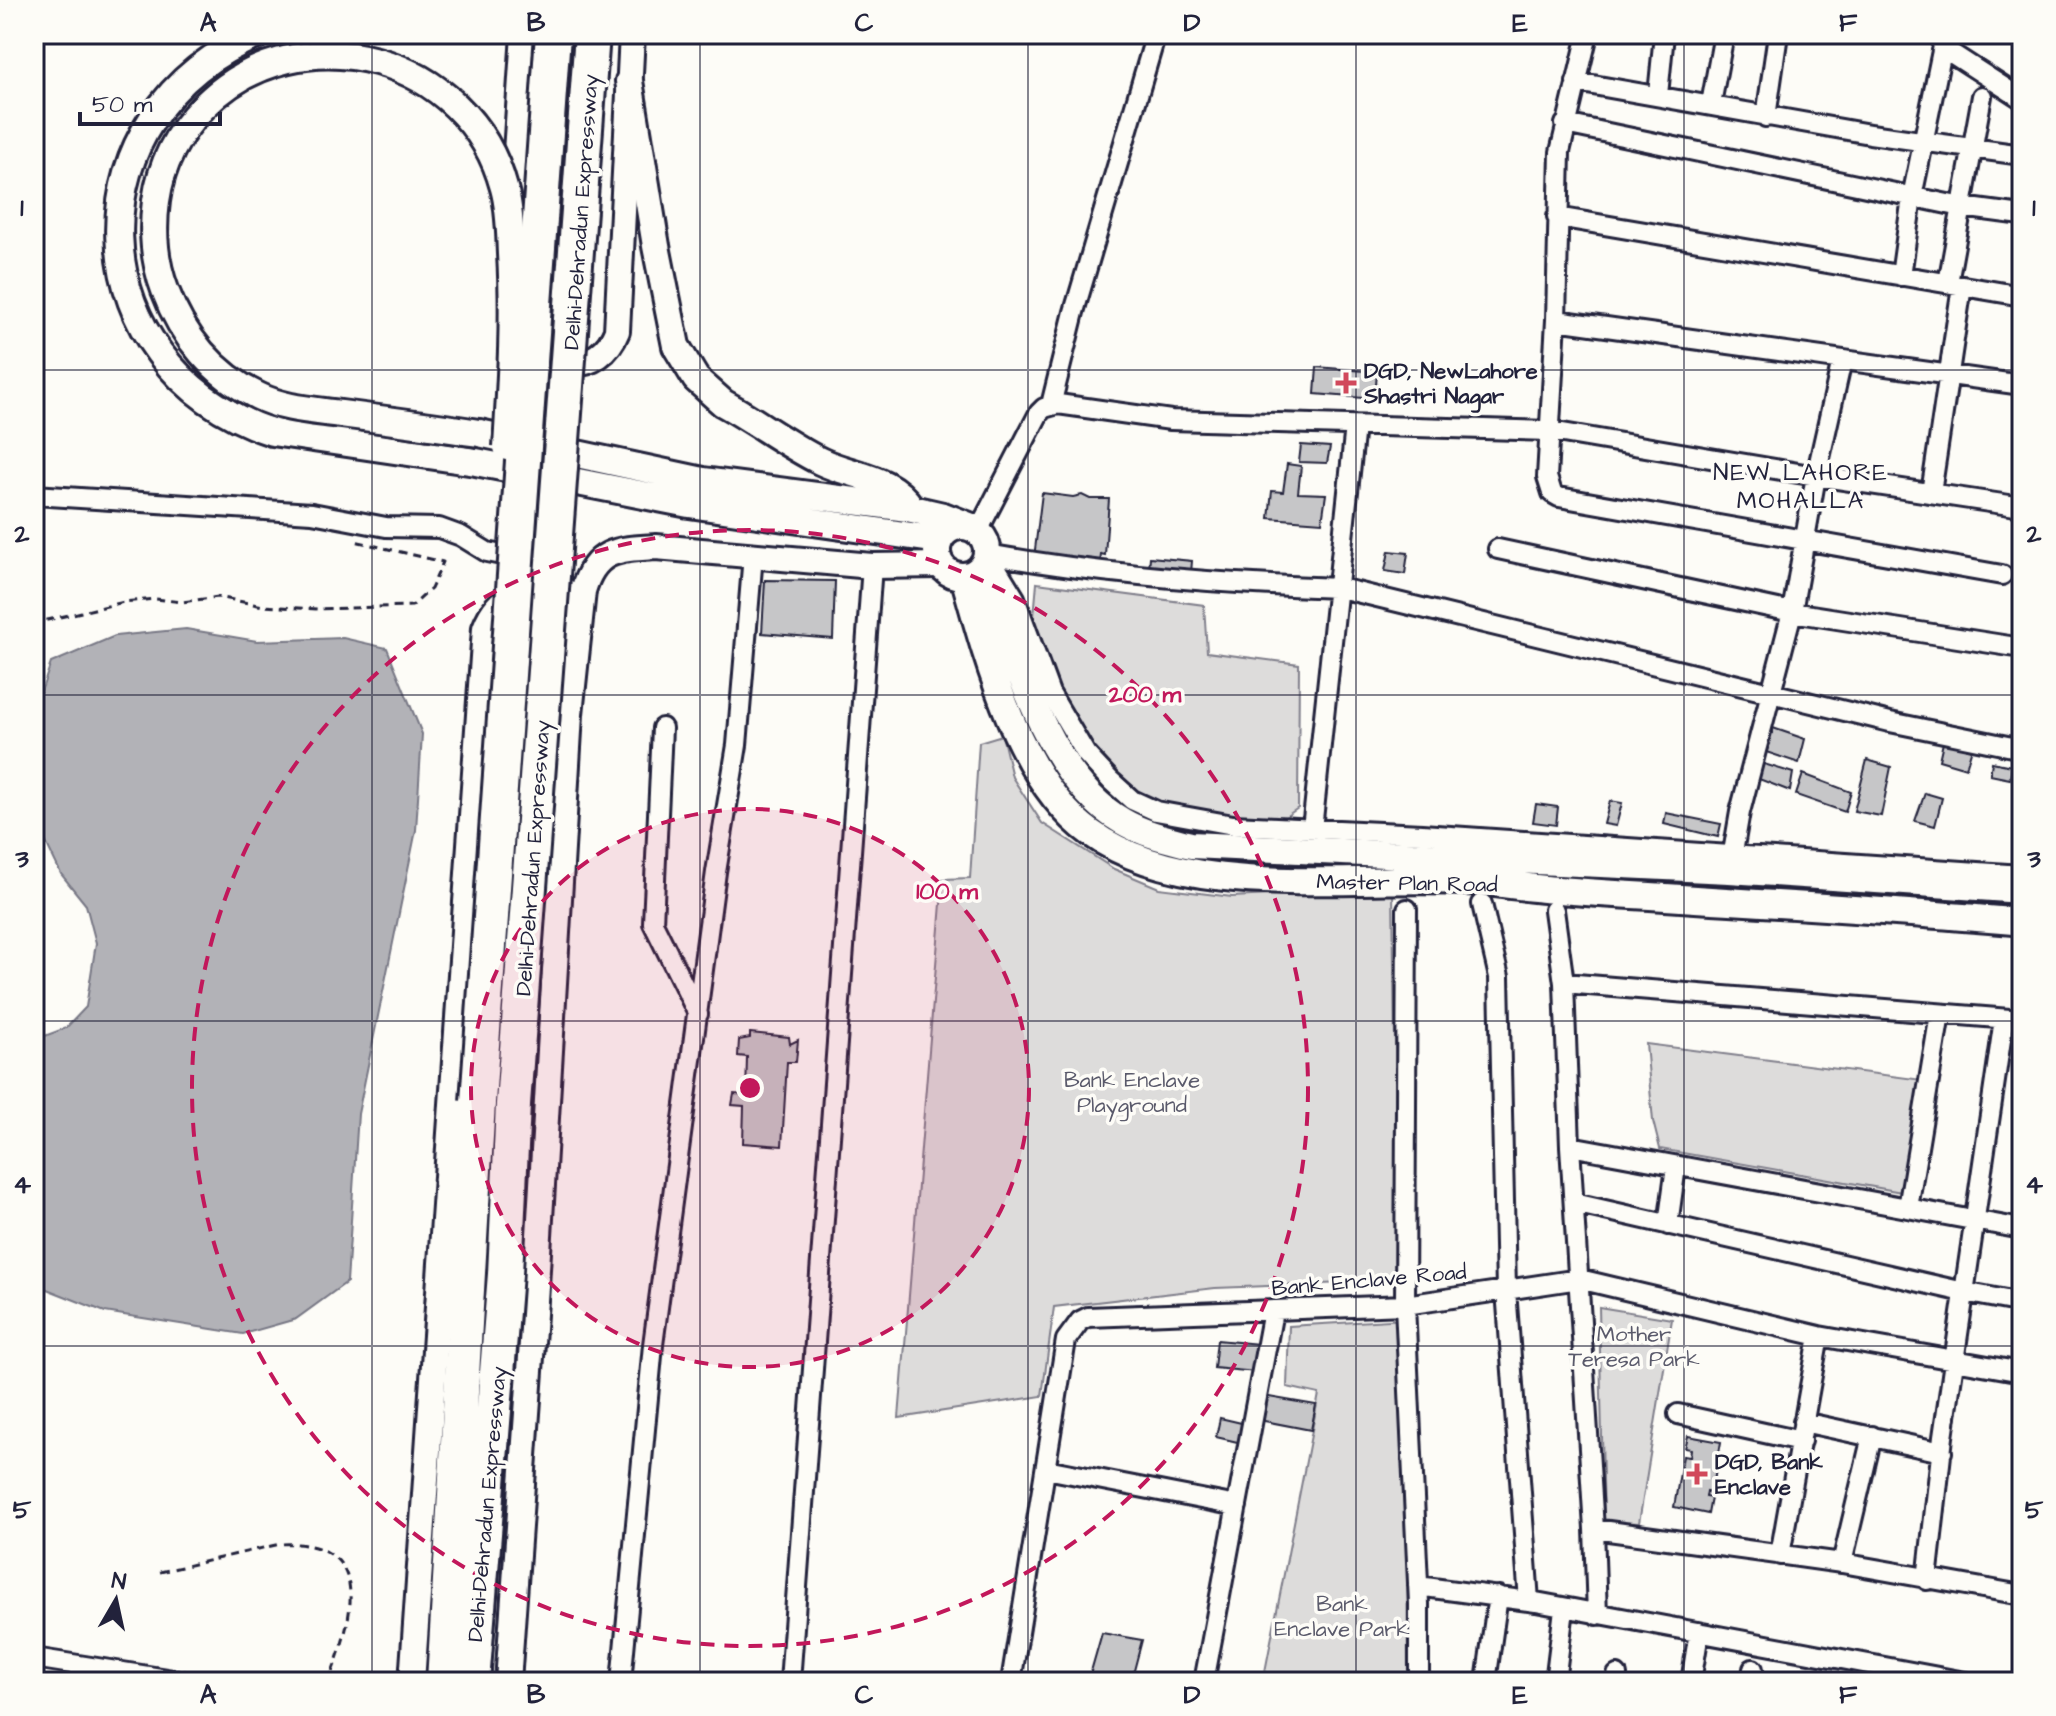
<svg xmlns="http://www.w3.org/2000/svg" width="2056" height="1716" viewBox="0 0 2056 1716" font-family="'Architects Daughter',sans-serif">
  <rect width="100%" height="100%" fill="#fdfcf7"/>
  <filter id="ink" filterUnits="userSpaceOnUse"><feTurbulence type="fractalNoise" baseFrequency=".0125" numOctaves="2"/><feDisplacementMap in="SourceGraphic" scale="16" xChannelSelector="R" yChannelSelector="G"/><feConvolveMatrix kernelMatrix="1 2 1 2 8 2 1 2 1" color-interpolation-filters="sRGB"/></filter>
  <g filter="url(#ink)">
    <path fill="#dddcdb" stroke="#807f8b" stroke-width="2" d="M1037 583 1204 605 1207 652 1299 664 1298 808 1275 824 1155 811 1099 770 1057 701 1033 628Z
      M1002 735 1012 777 1042 823 1114 869 1159 888 1232 897 1393 889 1398 1281 1215 1288 1054 1307 1042 1396 899 1418 943 879 970 878 979 742Z
      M1646 1044 1938 1082 1913 1194 1660 1149 1653 1121Z
      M1599 1307 1672 1319 1639 1523 1604 1522Z
      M1406 1319 1408 1682H1263L1319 1394 1287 1387 1289 1326Z"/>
    <path fill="#b2b2b7" stroke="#787885" stroke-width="2" d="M186 629 257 641 343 638 387 648 422 734 416 830 358 1114 347 1282 296 1319 243 1334 105 1312 34 1284V1040L66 1028 86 1007 96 943 86 905 61 874 34 817V712L51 663 115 636Z"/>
    <path fill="#c6c6c8" stroke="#22223b" stroke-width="2" d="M1317 367 1377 372 1375 399 1315 394Z
      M1301 445 1330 447 1327 463 1299 462Z
      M1287 464 1301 466 1298 493 1326 494 1322 522 1269 518 1272 491 1283 492Z
      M1042 493 1073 497 1082 495 1090 499H1109L1105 555 1101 554 1100 566 1034 558Z
      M1389 551 1408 553 1405 574 1385 571Z
      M1150 557 1192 561 1191 573 1149 569Z
      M765 580 835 581 833 639 762 633Z
      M1773 728 1805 739 1799 763 1766 752 1770 744 1767 743 1769 732 1773 733Z
      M1944 738 1973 745 1966 768 1939 760Z
      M1751 760 1793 773 1790 791 1746 774Z
      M1867 760 1891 767 1881 816 1854 811Z
      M1992 762 2012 766 2010 779 1990 775Z
      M1803 774 1851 792 1845 812 1796 795Z
      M1925 793 1942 798 1935 826 1915 821Z
      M1610 801 1622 803 1616 826 1604 824Z
      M1536 804 1558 807 1556 825 1533 822Z
      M1666 813 1721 824 1718 837 1664 824Z
      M750 1033 789 1037 790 1044 798 1040 796 1062H787L782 1146 743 1143 744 1106 732 1105 734 1094 746 1095 747 1057 738 1056 739 1040 750 1038Z
      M1217 1340 1258 1344 1256 1372 1214 1368Z
      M1263 1396 1316 1405 1311 1430 1259 1420Z
      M1220 1418 1250 1425 1246 1444 1216 1437Z
      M1688 1436 1721 1442 1712 1492 1707 1491 1706 1497 1711 1498 1708 1514 1674 1507 1683 1456 1690 1457 1691 1449 1685 1448Z
      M1102 1633 1142 1640 1131 1682H1088Z"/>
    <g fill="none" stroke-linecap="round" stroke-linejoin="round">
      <defs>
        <path id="minor" d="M1588 34 1560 152 1556 320 1547 477 1552 493 1559 497 2002 575
          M1938 34 1943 46 1951 53 2022 99
          M1576 82 1870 134 2022 155
          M1658 95 1664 34
          M1711 104 1724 34
          M1766 117 1778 34
          M1565 124 1962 207 2022 215
          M1557 217 2022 296
          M1901 276 1912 197 1943 46
          M1948 283 1982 96
          M1556 320 2022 385
          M1051 405 1074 312 1156 34
          M1931 493 1962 286
          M34 495 312 513 386 527 439 528 461 536 487 552 522 559
          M978 531 1039 413 1044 408 1058 404 1171 420 1551 431 1816 476 2016 506
          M1498 549 1792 612 2022 648
          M988 554 1015 598 1050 693 1086 754 1111 781 1132 800 1156 811 1233 825 1422 834 2022 875
          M988 554C1103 575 1222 584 1340 588L1890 722 2022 749
          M662 728 653 923 698 1014
          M1312 829 1355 426
          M1731 864 1740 812 1792 612 1816 476 1842 360
          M1482 904 1499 977 1506 1290 1529 1601
          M1407 909 1405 1305 1419 1604V1682
          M1554 910 1564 983 1570 1146 1594 1529 1842 1563 2022 1595
          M1564 983 2022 1020
          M1570 1146 2022 1229
          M1574 1203 1964 1292 2022 1303
          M1908 1208 1940 1014
          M1668 1225 1676 1166
          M1678 1414 1801 1441
          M1803 1422 1942 1452
          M1046 1469 1237 1506
          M1594 1529 1597 1615
          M1780 1555 1819 1336
          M1842 1563 1872 1436
          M1927 1580 1943 1437 2004 1019
          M1418 1586 1536 1602 1965 1682
          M34 1658 186 1682
          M621 1682 653 1345 716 872 737 745 753 555
          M790 1682 872 566
          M1011 1682 1066 1340 1080 1321 1088 1317 1405 1305 1579 1279 1819 1336 2022 1372
          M1204 1682 1273 1311
          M1486 1682 1498 1596
          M1555 1682 1564 1609
          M1616 1682 1617 1675
          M1691 1682 1699 1632
          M1751 1682 1753 1669"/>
        <path id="tertiary" d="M512 211 524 34
          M530 330C545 375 600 375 617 331L632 34
          M412 1682 485 628C501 587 526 592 565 591
          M508 1682 536 1286 570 714 583 591C595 549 618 549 656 547L872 566 941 565"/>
        <path id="secondary" d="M259 34C66 111 75 367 272 432L476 462 689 504 939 540
          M629 81 656 246 676 346 696 379 723 403C756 421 786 444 820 461 853 477 890 475 912 509
          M479 433 703 481 908 508 943 516 969 526
          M937 551a25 25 0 1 1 50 0a25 25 0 1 1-50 0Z
          M983 565C1011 645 1045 777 1122 821 1144 834 1167 839 1191 845L1729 870 2022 890
          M964 576C987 659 1019 781 1091 833 1188 904 1367 873 1484 882 1509 884 1534 889 1558 890 1713 901 1868 908 2022 922"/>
        <path id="motorway" d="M444 1682 478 1102
          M472 1682 505 1274 513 1104"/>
      </defs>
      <use href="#minor" stroke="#22223b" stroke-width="24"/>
      <use href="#tertiary" stroke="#22223b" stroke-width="30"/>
      <use href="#secondary" stroke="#22223b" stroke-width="32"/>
      <use href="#motorway" stroke="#22223b" stroke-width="40"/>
      <path stroke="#22223b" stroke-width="3" stroke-dasharray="8 6" stroke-linecap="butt" d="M34 626 39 622 124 602 156 599 182 602 218 597 263 606 317 609 412 606 431 589 443 562 355 541
        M160 1572 280 1544C378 1539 352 1624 328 1682"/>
      <use href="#minor" stroke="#fdfcf7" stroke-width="18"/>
      <use href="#tertiary" stroke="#fdfcf7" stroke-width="24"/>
      <use href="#secondary" stroke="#fdfcf7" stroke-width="26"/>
      <use href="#motorway" stroke="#fdfcf7" stroke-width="34"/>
      <defs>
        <path id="secondary-bridge" d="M479 433C433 426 387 420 341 414 313 410 284 409 258 396 214 375 182 336 165 290 154 261 152 231 156 201 161 164 178 132 204 106 301 9 469 56 504 188 510 209 510 232 511 254 515 320 511 381 507 447"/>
        <path id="motorway-bridge" d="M478 1102 553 34
          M513 1104 592 34"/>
      </defs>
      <use href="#secondary-bridge" stroke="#22223b" stroke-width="32" stroke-linecap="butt"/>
      <use href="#motorway-bridge" stroke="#22223b" stroke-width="40" stroke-linecap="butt"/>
      <use href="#secondary-bridge" stroke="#fdfcf7" stroke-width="26"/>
      <use href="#motorway-bridge" stroke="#fdfcf7" stroke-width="34"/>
    </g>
  </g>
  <path fill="none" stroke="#22223b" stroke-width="2" stroke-opacity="0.55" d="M372 34V1682M700 34V1682M1028 34V1682M1356 34V1682M1684 34V1682M34 370H2022M34 695H2022M34 1021H2022M34 1346H2022"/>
  <circle cx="750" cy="1088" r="279" fill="#c2185b" fill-opacity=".12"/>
  <g fill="none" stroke="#c2185b" stroke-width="4" stroke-dasharray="14 10">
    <circle cx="750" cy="1088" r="279"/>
    <circle cx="750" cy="1088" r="558"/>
  </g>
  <g fill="#d1495b" stroke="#fdfcf7" stroke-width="3">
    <path d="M1342 371h8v8h8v8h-8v8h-8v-8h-8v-8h8z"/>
    <path d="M1693 1462h8v8h8v8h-8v8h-8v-8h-8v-8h8z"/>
  </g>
  <g text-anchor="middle" stroke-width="7" stroke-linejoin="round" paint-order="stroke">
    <g font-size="22" fill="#22223b" stroke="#fdfcf7">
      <text transform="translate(580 212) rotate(-86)" y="8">Delhi-Dehradun Expressway</text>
      <text transform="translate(532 858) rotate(-86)" y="8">Delhi-Dehradun Expressway</text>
      <text transform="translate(1407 882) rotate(1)" y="8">Master Plan Road</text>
      <text transform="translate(1369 1279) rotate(-5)" y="8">Bank Enclave Road</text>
      <text transform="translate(486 1504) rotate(-85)" y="8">Delhi-Dehradun Expressway</text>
    </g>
    <g font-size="22" font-weight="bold" fill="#22223b" stroke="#fdfcf7" text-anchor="start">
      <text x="1364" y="378">DGD, NewLahore<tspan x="1364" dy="25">Shastri Nagar</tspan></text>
      <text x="1715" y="1469">DGD, Bank<tspan x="1715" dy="25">Enclave</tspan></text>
    </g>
    <g font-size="22" fill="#5a5a6b" stroke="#fdfcf7">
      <text x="1132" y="1087">Bank Enclave<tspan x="1132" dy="25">Playground</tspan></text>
      <text x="1634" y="1341">Mother<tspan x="1634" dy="25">Teresa Park</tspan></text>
      <text x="1342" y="1611">Bank<tspan x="1342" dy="25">Enclave Park</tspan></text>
    </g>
    <g font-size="24" letter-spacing="2" fill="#22223b" stroke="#fdfcf7">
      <text x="1801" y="480">NEW LAHORE<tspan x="1801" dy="28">MOHALLA</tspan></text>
    </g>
  </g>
  <circle cx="750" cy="1088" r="12" fill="#c2185b" stroke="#fdfcf7" stroke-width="4"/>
  <g font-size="24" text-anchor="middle" font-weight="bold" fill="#c2185b" stroke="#fdfcf7" stroke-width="7" stroke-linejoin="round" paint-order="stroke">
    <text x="1145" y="702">200 m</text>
    <text x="947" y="899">100 m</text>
  </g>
  <rect width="2056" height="1716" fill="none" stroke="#fdfcf7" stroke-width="88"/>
  <g transform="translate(116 1600) rotate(9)" stroke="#fdfcf7" stroke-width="6" paint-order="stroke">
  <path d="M0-6L14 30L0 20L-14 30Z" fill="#22223b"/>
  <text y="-12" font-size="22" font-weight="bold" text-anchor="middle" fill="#22223b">N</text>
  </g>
  <path d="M80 112v12h140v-12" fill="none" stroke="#22223b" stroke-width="4"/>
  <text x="92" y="112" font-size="24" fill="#22223b" stroke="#fdfcf7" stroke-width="6" paint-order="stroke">50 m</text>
  <rect x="44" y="44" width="1968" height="1628" fill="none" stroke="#22223b" stroke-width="3"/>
  <g font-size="26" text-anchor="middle" font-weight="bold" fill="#22223b">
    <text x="208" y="31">A</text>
    <text x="536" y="31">B</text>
    <text x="864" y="31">C</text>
    <text x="1192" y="31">D</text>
    <text x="1520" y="31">E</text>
    <text x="1848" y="31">F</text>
    <text x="22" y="216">1</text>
    <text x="2034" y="216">1</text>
    <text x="22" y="542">2</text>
    <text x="2034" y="542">2</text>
    <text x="22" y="867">3</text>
    <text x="2034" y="867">3</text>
    <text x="22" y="1193">4</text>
    <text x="2034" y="1193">4</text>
    <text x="22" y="1518">5</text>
    <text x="2034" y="1518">5</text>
    <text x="208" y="1703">A</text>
    <text x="536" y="1703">B</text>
    <text x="864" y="1703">C</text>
    <text x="1192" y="1703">D</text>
    <text x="1520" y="1703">E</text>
    <text x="1848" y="1703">F</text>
  </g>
</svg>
